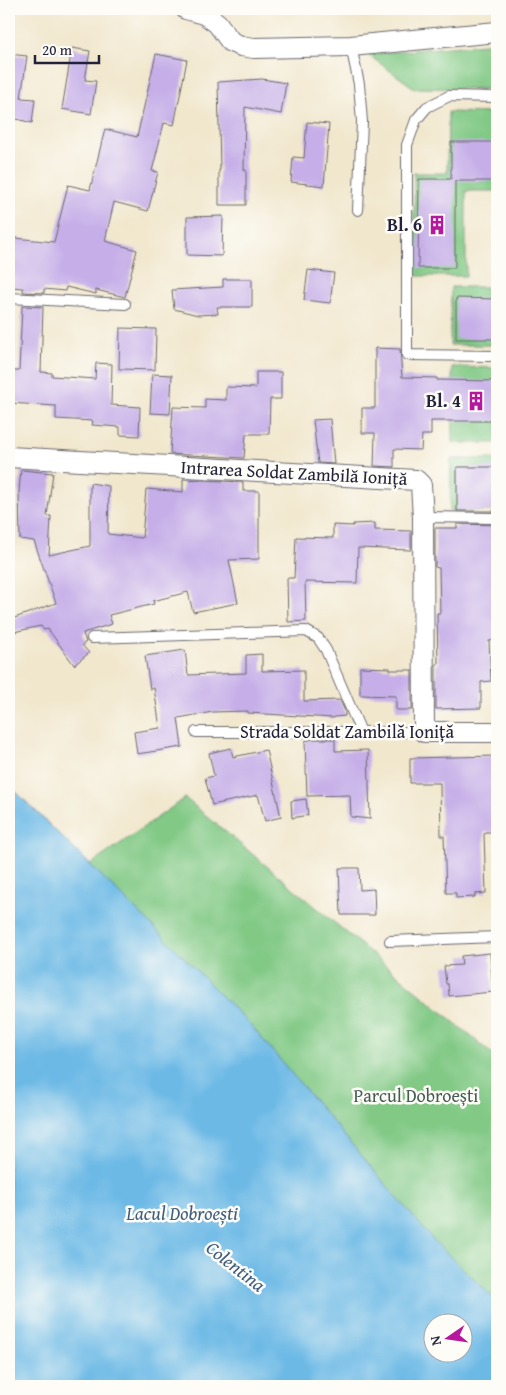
<svg xmlns="http://www.w3.org/2000/svg" width="506" height="1395" viewBox="0 0 506 1395" font-family="'Gentium Book Plus',serif">
  <rect width="100%" height="100%" fill="#fdfcf7"/>
  <filter id="ink" filterUnits="userSpaceOnUse"><feTurbulence type="fractalNoise" baseFrequency=".02" numOctaves="2"/><feDisplacementMap in="SourceGraphic" scale="10" xChannelSelector="R" yChannelSelector="G"/><feConvolveMatrix kernelMatrix="1 2 1 2 8 2 1 2 1" color-interpolation-filters="sRGB"/></filter>
  <filter id="wash" filterUnits="userSpaceOnUse"><feTurbulence type="fractalNoise" baseFrequency=".0096" numOctaves="4" result="noise"/><feDisplacementMap in="SourceGraphic" scale="20" xChannelSelector="R" yChannelSelector="G"/><feGaussianBlur stdDeviation="1.12" result="paint"/><feColorMatrix in="noise" values="0 0 0 0 0 0 0 0 0 0 0 0 0 0 0 0 0 1.4 0 .05"/><feComposite in="paint" operator="in"/></filter>
  <g filter="url(#wash)">
    <rect width="100%" height="100%" fill="#f1e7cd"/>
    <path fill="#81c985" stroke="#527660" d="M497 43V89L414 88 367 54Z
      M448 112 497 113V191H466V276H414V173H447Z
      M451 287H497V345H450Z
      M452 367 497 368V443H453Z
      M451 459H497V511H450Z
      M9 785 90 865 185 798 497 1058V1386L464 1322Z"/>
    <path fill="#6cb9e6" stroke="#476e90" fill-rule="evenodd" d="M9 785 176 949 253 1028 434 1241 497 1301V1386H9ZM434 1322H464V1352H434Z"/>
    <g id="blocks">
      <path fill="#c6afe8" d="M72 48 90 51 85 80 96 81 91 114 62 109Z
        M9 54 27 56 21 98 35 99 32 123 9 117Z
        M156 54 187 60 174 125 164 123 152 171 158 172 148 211 114 202 105 241 137 250 125 297 96 290V294L66 287 65 291 44 289V293L23 292V288L10 287 15 238 54 242 68 185 90 190 105 129 137 137Z
        M262 79 286 83 281 114 245 107 244 170H246V205H219V170H220L218 82Z
        M307 122 329 124 324 186 291 182 293 157 304 158Z
        M451 142H497V181H455V268H418L419 179H451Z
        M223 216 222 256 187 255V217Z
        M308 270 334 273 330 303 304 300Z
        M223 279H252V307H217L218 314 198 315 174 309 172 290 223 287Z
        M456 298 497 299V339H456Z
        M22 306 43 307 41 372 52 373V376L95 379 96 363 112 364 111 405 140 407 139 436 120 435V427L92 425 93 421 56 419V406L9 403V371H19Z
        M120 328 156 329 155 370 119 369Z
        M375 348 400 349 402 377 437 378V380L497 381V421H431V435H422L421 450 394 449V467L374 466 375 433H362V408H375Z
        M256 372H281V399H270L269 434H246L244 458 170 454 173 407 205 408V399L226 400V387L256 388Z
        M152 374 172 375 170 414 150 413Z
        M330 419 334 464 318 463 313 420Z
        M457 467H497V511H457Z
        M21 470 53 473 47 516H51L49 555 90 546V483L109 486 108 534 142 538 146 489 183 492V479L243 482V491H259V559L229 560 238 603 193 612 188 592 153 601 154 604 109 615 112 624 83 633 86 642 82 645 89 653 74 665 48 629 44 630 41 626 9 633V620L56 603 34 541 20 539 19 491Z
        M375 523V530L411 531V550L358 548 357 583 305 582 306 621 288 622 287 578H294L296 537 333 538V525L353 526V524Z
        M457 524 497 525V640L489 641 491 681 481 682V708L436 709V664H438L437 613H440L439 568 435 567V528H457Z
        M185 650 188 675 246 673V655L262 654V671L304 670V701L340 700 345 711V716L334 717V718L248 713V711L213 712 178 718 182 747 137 754 134 732 160 728 154 688 150 689 145 656Z
        M360 667 390 668V670H412V710H396V696L360 695Z
        M313 739H335V751L368 750 370 819 351 817 350 795 307 796 305 741Z
        M231 748 233 757 266 750 281 817 265 821 258 795 212 805 205 778 214 776 209 753Z
        M497 756V832H485L484 835 486 893 475 894V897L456 898V893H446L444 836H441L440 783H410V758Z
        M306 799 308 815 292 818 291 801Z
        M339 868H359L360 890 374 889 375 915H341Z
        M490 953 493 992 449 996 448 984H446L444 966 462 965 461 956Z"/>
    </g>
  </g>
  <g filter="url(#ink)">
    <use href="#blocks" fill-opacity="0" stroke="#6a676e" stroke-width="1"/>
    <g fill="none" stroke-linecap="round" stroke-linejoin="round">
      <defs>
        <path id="service" d="M351 46 359 84 362 122 358 210
          M497 97 449 96 427 107 416 120 407 145V355L497 356
          M9 298 125 304
          M423 517 497 518
          M92 638 306 631 318 638 326 650 361 732
          M196 732H424
          M390 941 497 937"/>
        <path id="minor" d="M186 9 204 14 217 23 231 42 241 46 254 48 351 46 497 32
          M9 457 416 480 421 485 423 517 424 732H497"/>
      </defs>
      <use href="#service" stroke="#6a676e" stroke-width="12"/>
      <use href="#minor" stroke="#6a676e" stroke-width="22"/>
      <use href="#service" stroke="#fff" stroke-width="10"/>
      <use href="#minor" stroke="#fff" stroke-width="20"/>
    </g>
  </g>
  <defs>
    <symbol id="building-bare" viewBox="-9 -9 18 18"><path d="M-4-6H4V6H1V3H-1V6H-4ZM-2.5-4.3h1.7v1.8h-1.7ZM.8-4.3h1.7v1.8H.8ZM-2.5-1h1.7V.8h-1.7ZM.8-1h1.7V.8H.8Z" fill="#b5179e" stroke="#fdfcf7" stroke-width="2.5" paint-order="stroke"/></symbol>
  </defs>
  <g fill-rule="evenodd">
    <use href="#building-bare" x="423" y="211" width="28" height="28"/>
    <use href="#building-bare" x="462" y="387" width="28" height="28"/>
  </g>
  <g text-anchor="middle" stroke-width="5" stroke-linejoin="round" paint-order="stroke">
    <g font-size="18" font-weight="bold" fill="#22223b" stroke="#fdfcf7" text-anchor="end">
      <text x="422" y="231">Bl. 6</text>
      <text x="461" y="407">Bl. 4</text>
    </g>
    <g font-size="18" fill="#22223b" stroke="#fdfcf7">
      <text transform="translate(294 473) rotate(3)" y="6">Intrarea Soldat Zambilă Ioniță</text>
      <text x="347" y="738">Strada Soldat Zambilă Ioniță</text>
    </g>
    <g font-size="18" fill="#435c55" stroke="#fdfcf7">
      <text x="416" y="1102">Parcul Dobroești</text>
    </g>
    <g font-size="19" font-style="italic" fill="#405e7f" stroke="#fdfcf7">
      <text x="182" y="1220">Lacul Dobroești</text>
      <text transform="translate(236 1266) rotate(38)" y="7">Colentina</text>
    </g>
  </g>
  <rect width="506" height="1395" fill="none" stroke="#fdfcf7" stroke-width="30"/>
  <g transform="translate(448 1338) rotate(257)"><circle r="24" fill="#fdfcf7" stroke="#a5a5ac"/>
  <path d="M0-4L9 19L0 12L-9 19Z" fill="#b5179e"/>
  <text y="-8" font-size="14" font-weight="bold" text-anchor="middle" fill="#22223b">N</text>
  </g>
  <path d="M35 55v8h64v-8" fill="none" stroke="#22223b" stroke-width="2.5"/>
  <text x="42" y="55" font-size="15" fill="#22223b" stroke="#fdfcf7" stroke-width="4" paint-order="stroke">20 m</text>
</svg>
